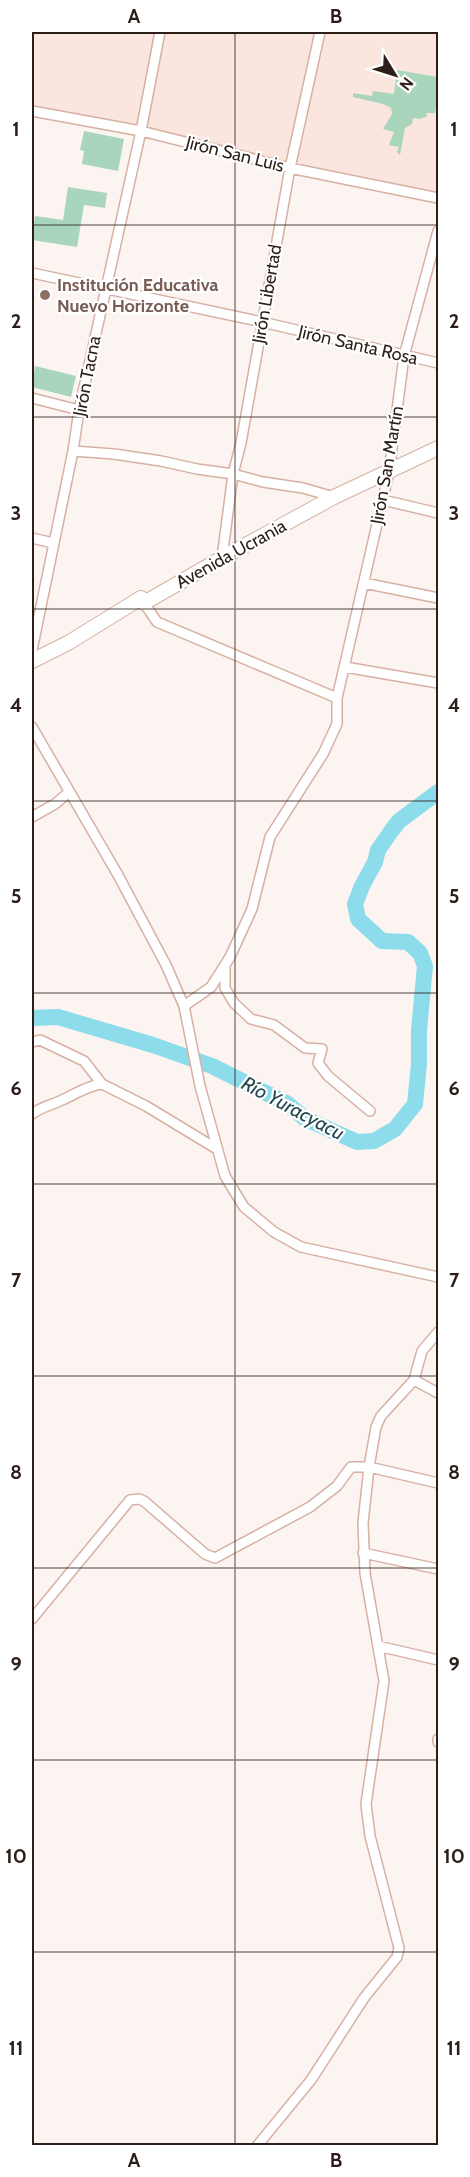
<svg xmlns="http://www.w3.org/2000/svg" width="470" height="2177" viewBox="0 0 470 2177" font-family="Cabin,sans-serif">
  <rect width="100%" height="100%" fill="#fcf4f1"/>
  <path fill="#fae6df" d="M32 32H438V193L290 168 32 111Z"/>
  <path fill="#a8d5bc" d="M397 70 438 77V98L435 113H427L426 117 419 119 413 118 412 124 405 128 400 155 397 152 399 147 389 145 394 132 383 129 392 114 391 108 383 104 353 97V93L372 96 373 91 394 94Z
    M84 131 124 139 118 171 82 164 84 151 80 150Z
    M68 187 107 193 105 208 84 205 77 247 32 240 35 216 63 220Z
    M35 366 76 376 71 397 32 387Z"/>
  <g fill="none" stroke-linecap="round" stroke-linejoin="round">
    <path stroke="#8cdceb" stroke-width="16" d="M32 1018 58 1017 153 1045 212 1066 288 1104 304 1118 357 1142 374 1141 395 1129 415 1104 419 1064V1030L425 966 420 953 408 942 382 941 358 919 355 904 362 886 375 862 378 850 392 830 399 821 438 792"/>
    <defs>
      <path id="street" d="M32 111 141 131 290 168 438 198
        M32 273 262 322 438 363
        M32 398 79 410
        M73 451 114 454 161 461 197 469 233 474 263 482 303 488 334 497
        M383 500 438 513
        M32 538 53 543
        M222 558 233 474 241 443 290 168 320 32
        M364 583 438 598
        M144 603 157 622 337 698
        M32 650 73 451 79 410 141 131 160 32
        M345 667 438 683
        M32 727 118 875 166 965 184 1006 200 1086 225 1176 244 1207 274 1232 301 1247 438 1277
        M32 817 55 804 69 792
        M225 965V988L234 1003 251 1019 274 1025 305 1048 322 1049 318 1063 328 1076 370 1111
        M184 1006 211 987 230 957 252 909 270 837 323 754 337 724V698L389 472 404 356 438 231
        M32 1042 40 1040 84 1061 102 1084 146 1106 217 1149
        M32 1114C41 1107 52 1105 62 1100 76 1094 86 1086 102 1084
        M414 1380 438 1393
        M363 1553 438 1569
        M32 1619 130 1500 139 1499 144 1501 205 1554 215 1558 310 1507 337 1486 351 1467H369L438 1483
        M378 1646 438 1660
        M438 1742V1739
        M257 2146 311 2080 364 1998 397 1957 399 1948 370 1836 366 1804 384 1681 365 1573 363 1523 369 1467 376 1427 381 1416 414 1380 422 1351 438 1332"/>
      <path id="secondary" d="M32 661 68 643 141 598 144 603 222 558 334 497 438 448"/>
    </defs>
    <use href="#street" stroke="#d7b0a2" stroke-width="12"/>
    <use href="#secondary" stroke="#d7b0a2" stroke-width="16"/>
    <use href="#street" stroke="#fff" stroke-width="9"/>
    <use href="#secondary" stroke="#fff" stroke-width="14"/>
  </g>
  <path fill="none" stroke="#2c1e18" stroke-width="1.5" stroke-opacity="0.55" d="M235 32V2146M32 225H438M32 417H438M32 609H438M32 801H438M32 993H438M32 1184H438M32 1376H438M32 1568H438M32 1760H438M32 1952H438"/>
  <circle fill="#8d6e63" stroke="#fff" stroke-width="2" cx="45" cy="295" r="6"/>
  <g text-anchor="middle" stroke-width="4.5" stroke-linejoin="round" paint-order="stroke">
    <g font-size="18" fill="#2c1e18" stroke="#fff">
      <text transform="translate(235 154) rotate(14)" y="6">Jirón San Luis</text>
      <text transform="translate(267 294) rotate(-80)" y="6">Jirón Libertad</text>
      <text transform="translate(358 345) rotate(13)" y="6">Jirón Santa Rosa</text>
      <text transform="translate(87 376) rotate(-79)" y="6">Jirón Tacna</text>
      <text transform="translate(387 465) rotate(-80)" y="6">Jirón San Martín</text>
      <text transform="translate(231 554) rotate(-29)" y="6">Avenida Ucrania</text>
    </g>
    <g font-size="18" font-weight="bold" fill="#785e54" stroke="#fff" text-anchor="start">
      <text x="57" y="291">Institución Educativa<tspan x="57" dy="21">Nuevo Horizonte</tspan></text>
    </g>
    <g font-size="20" font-style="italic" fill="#22484e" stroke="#fff">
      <text transform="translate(293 1108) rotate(28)" y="7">Río Yuracyacu</text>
    </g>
  </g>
  <rect width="470" height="2177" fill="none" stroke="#ffffff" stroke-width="66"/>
  <g transform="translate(395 75) rotate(128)" stroke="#ffffff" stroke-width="4.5" paint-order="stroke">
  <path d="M0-4.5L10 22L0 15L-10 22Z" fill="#2c1e18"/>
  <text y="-9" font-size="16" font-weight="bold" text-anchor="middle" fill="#2c1e18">N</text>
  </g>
  <rect x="33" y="33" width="404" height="2111" fill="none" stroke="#2c1e18" stroke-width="2"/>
  <g font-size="20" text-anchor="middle" font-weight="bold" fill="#2c1e18">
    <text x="134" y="23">A</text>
    <text x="336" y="23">B</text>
    <text x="16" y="136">1</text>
    <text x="454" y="136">1</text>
    <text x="16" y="328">2</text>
    <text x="454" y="328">2</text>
    <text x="16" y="520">3</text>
    <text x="454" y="520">3</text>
    <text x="16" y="712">4</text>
    <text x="454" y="712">4</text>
    <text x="16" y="903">5</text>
    <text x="454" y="903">5</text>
    <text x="16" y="1095">6</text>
    <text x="454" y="1095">6</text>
    <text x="16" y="1287">7</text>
    <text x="454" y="1287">7</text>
    <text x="16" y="1479">8</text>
    <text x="454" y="1479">8</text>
    <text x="16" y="1671">9</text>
    <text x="454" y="1671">9</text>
    <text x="16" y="1863">10</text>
    <text x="454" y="1863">10</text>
    <text x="16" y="2055">11</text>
    <text x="454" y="2055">11</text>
    <text x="134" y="2167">A</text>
    <text x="336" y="2167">B</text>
  </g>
</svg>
